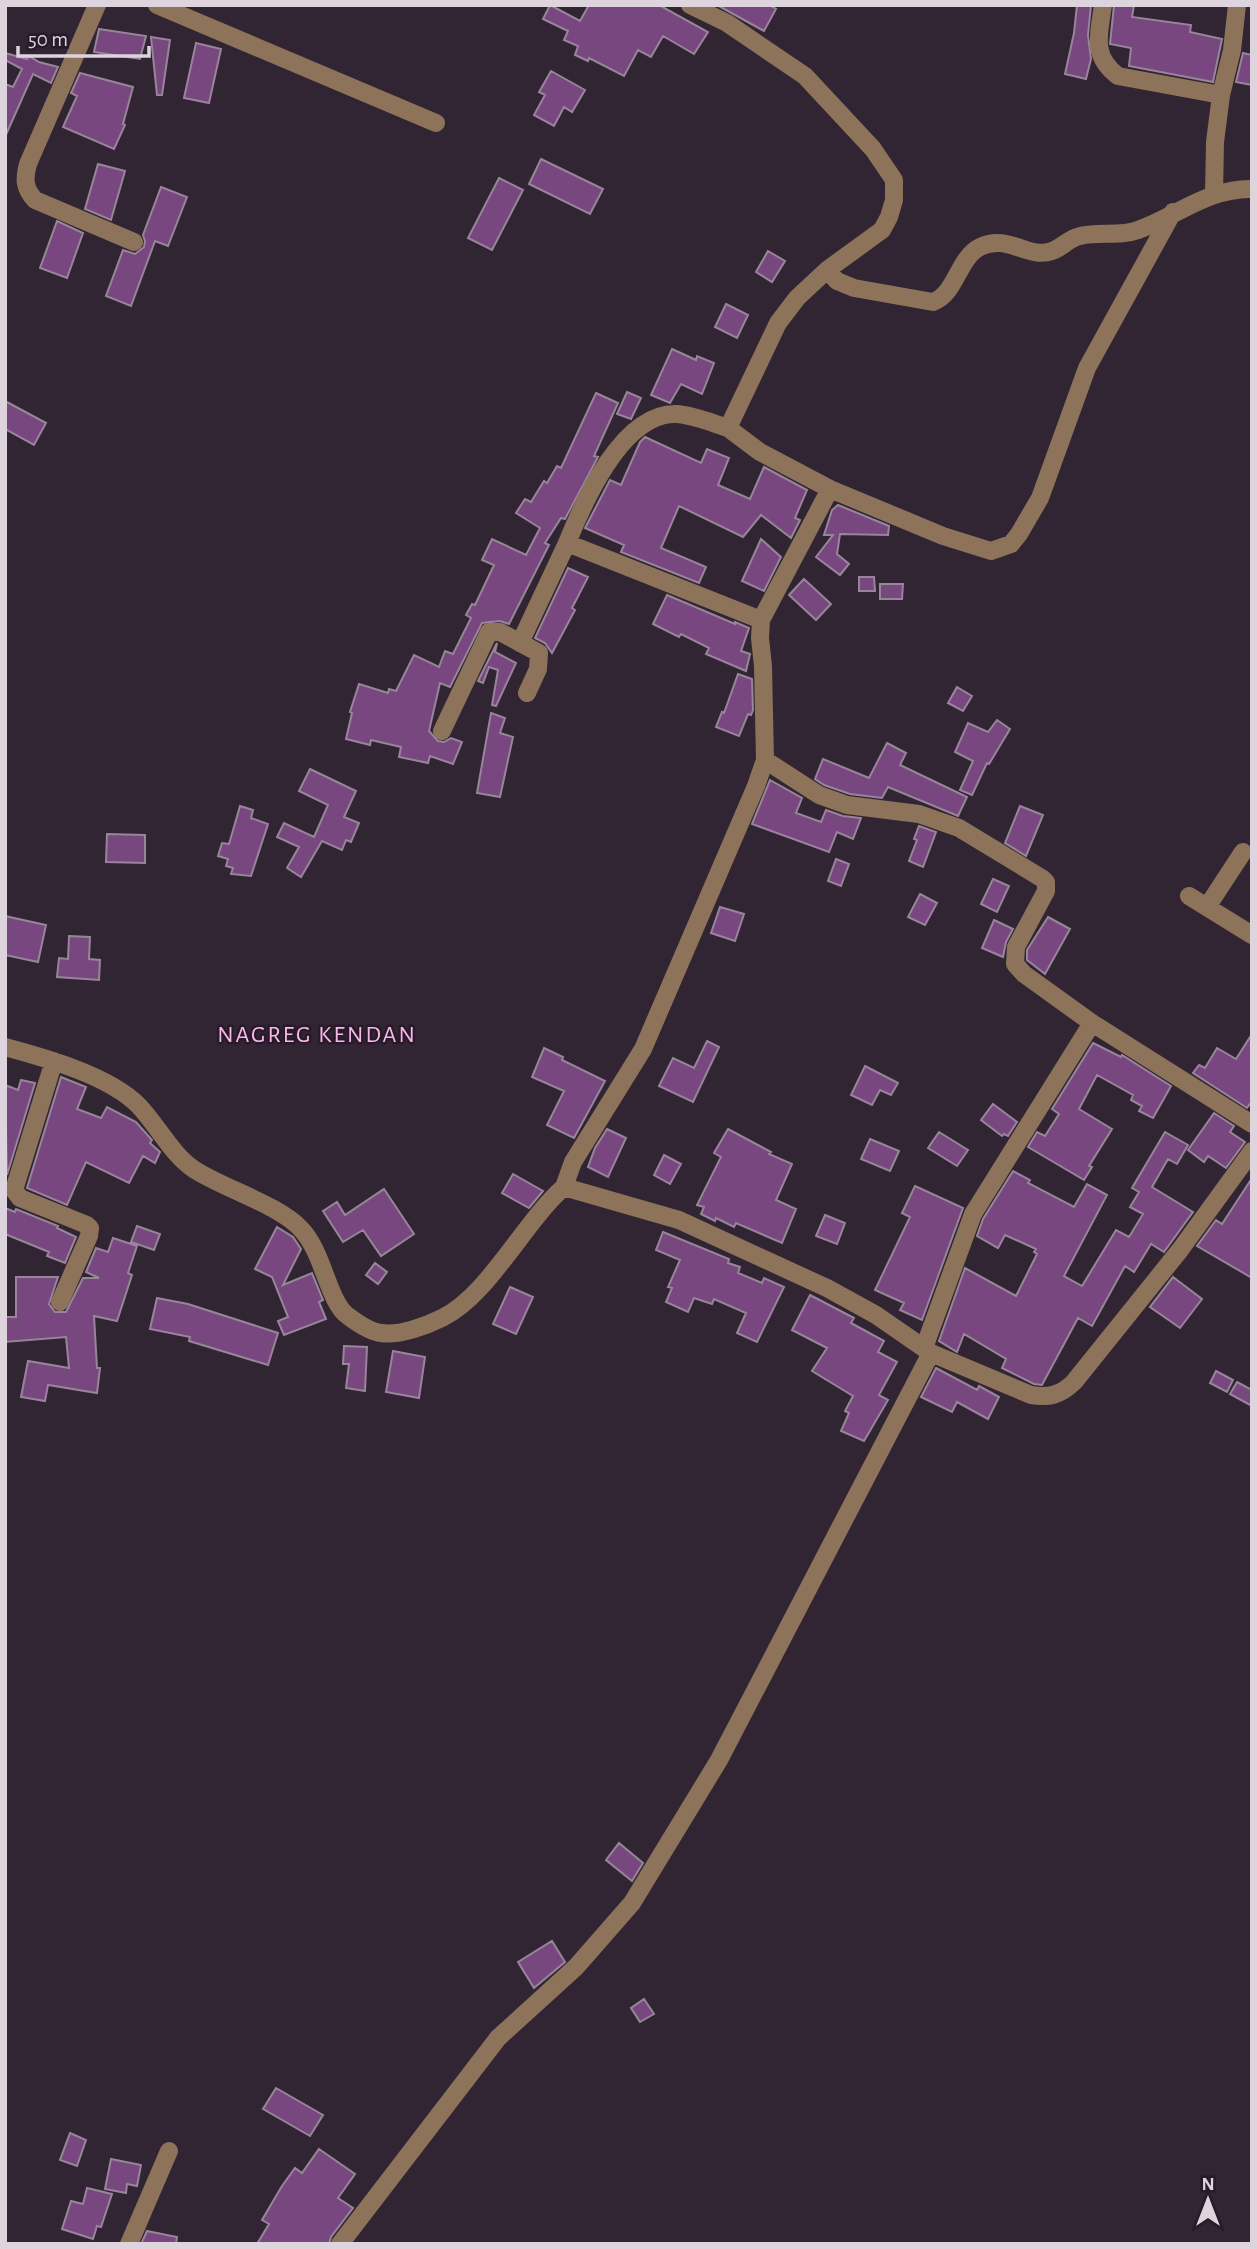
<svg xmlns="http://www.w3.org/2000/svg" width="1257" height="2249" viewBox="0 0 1257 2249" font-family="'Alegreya Sans',sans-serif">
  <rect width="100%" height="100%" fill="#312433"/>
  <path fill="#79477f" stroke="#978699" stroke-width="2" d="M550 5 580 21 589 5H659L708 32 694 54 663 36 651 57 638 50 624 76 589 58 588 61 575 55 578 46 564 40 568 31 543 19Z
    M717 5H769L776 9 764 31Z
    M1077 5H1091L1088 35 1091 59 1086 79 1065 74 1074 33Z
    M1114 5H1134L1132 17 1191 25 1190 32 1222 39 1213 82 1129 66 1131 48 1110 44Z
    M99 29 146 36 140 59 94 52Z
    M151 37 170 40 162 95H157Z
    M196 43 221 49 209 103 184 98Z
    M5 53 27 59 29 56 39 62 58 67 51 83 33 74 5 137V84L13 87 22 69 5 60Z
    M1243 53 1252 55V85L1236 82Z
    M551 71 585 90 572 112 564 107 554 126 534 115 545 95 539 92Z
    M80 73 133 87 123 124 125 125 114 149 63 127 77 96 71 93Z
    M541 159 603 189 590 214 529 184Z
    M98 164 125 171 111 220 85 209Z
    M499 178 523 190 492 250 468 238Z
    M161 187 187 197 168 246 155 241 131 306 106 296 123 250 135 254 144 247 145 241 143 235Z
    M57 221 83 233 67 278 40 268Z
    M768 251 785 261 772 282 756 272Z
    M726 304 748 315 737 338 715 327Z
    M672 349 696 360 697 356 714 363 702 394 681 384 670 403 651 395Z
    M627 392 641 398 631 419 617 414Z
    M596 393 618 403 594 456 598 457 565 519 561 518 545 543 549 545 509 624 500 621 482 623 450 687 440 683 429 731 438 741 444 742 451 738 462 742 453 764 430 756 428 763 399 757 401 747 371 740 370 745 346 739 352 713 350 712 359 684 388 693 389 689 396 691 414 655 439 667 445 651 453 654 471 618 466 615 472 604 475 605 494 565 482 560 492 539 526 555 540 528 516 513 525 499 531 502 544 481 547 483 557 466 561 468Z
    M5 401 46 423 34 445 5 429Z
    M645 437 701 463 707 449 729 458 718 485 750 499 764 467 807 490 795 518 800 520 791 538 761 515 743 537 679 506 661 548 706 567 699 583 621 552 624 545 585 528 610 480 621 485 640 442Z
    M838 505 889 526 888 535 840 534 837 554 849 564 840 575 816 557 833 535H824L832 510Z
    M761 539 781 557 764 591 742 581Z
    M568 568 588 577 572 608 575 610 552 653 545 643 535 638Z
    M859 577H874L875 591H859Z
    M804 579 831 604 816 620 789 595Z
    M880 584H903L902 599H880Z
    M667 595 735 624V622L749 628 741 651 750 654 746 671 706 654 709 648 681 634 679 637 653 624Z
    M497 643 495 652 516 663 496 706 492 705 498 670 489 667 483 683 478 681Z
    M738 674 752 679 753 710 751 715 748 714 739 736 716 727 722 712 724 713Z
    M957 687 972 696 963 711 948 703Z
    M491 713 505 718 500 733 513 737 500 797 477 793Z
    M997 720 1010 729 989 764 987 763 972 795 960 790 973 761 955 752 968 723 988 732Z
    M887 743 906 753 900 765 967 797 958 816 888 787 882 798 850 794 824 785 815 779 823 759 869 778Z
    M310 769 356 791 344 817 359 823 351 842 346 840 342 850 322 841 301 877 287 868 299 847 277 837 284 823 314 837 328 805 299 791Z
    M770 780 802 798 796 813 821 822 826 810 843 816 861 818 853 839 837 832 829 852 752 824Z
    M240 806 253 810 251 818 268 824 251 876 231 874 233 868 226 866 228 859 218 856 222 843 229 844Z
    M1020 806 1043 815 1026 856 1005 843Z
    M919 826 936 832 923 867 909 861 917 840 914 839Z
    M107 834 145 835V863L106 862Z
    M836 859 849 864 841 886 828 881Z
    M993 879 1009 886 997 912 981 904Z
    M920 894 937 903 925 925 908 917Z
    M720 907 744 914 735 941 711 933Z
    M5 916 46 925 38 962 5 955Z
    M1048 917 1070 929 1045 974 1027 960V950Z
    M994 920 1013 929 1006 942 1003 957 982 948Z
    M69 936 90 937 89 959 100 960 99 980 57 977 59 958 68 959Z
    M1252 1034V1101L1247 1108 1193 1073 1199 1065 1205 1068 1217 1048 1236 1059Z
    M707 1041 719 1047 693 1102 659 1086 673 1058 694 1068Z
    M1093 1043 1121 1057 1122 1055 1171 1086 1153 1118 1139 1111 1142 1106 1131 1100 1133 1095 1097 1075 1079 1109 1112 1129 1089 1166 1092 1167 1084 1180 1028 1147 1037 1132 1045 1136 1059 1114 1052 1109Z
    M544 1048 563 1057 562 1060 605 1081 574 1138 547 1125 564 1091 532 1077Z
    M865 1066 898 1083 891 1095 880 1090 872 1105 851 1095Z
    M61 1077 86 1087 77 1109 101 1118 107 1107 136 1122 152 1140 150 1143 160 1152 155 1163 143 1156 129 1183 86 1162 67 1205 27 1188Z
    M21 1080 35 1083 7 1175 5 1085 18 1090Z
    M993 1104 1017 1122 1008 1136 1004 1134 1002 1136 981 1120Z
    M1214 1113 1234 1126 1230 1132 1245 1142 1226 1168 1208 1156 1204 1162 1188 1150Z
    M607 1129 626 1138 608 1177 588 1167 595 1148Z
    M728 1129 771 1152 769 1154 792 1164 776 1200 796 1209 782 1243 736 1223 734 1227 716 1218 715 1221 701 1214 704 1207 697 1205 721 1157 714 1153Z
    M939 1132 968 1150 957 1166 928 1148Z
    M1165 1132 1188 1145 1177 1164 1168 1159 1152 1187 1193 1212 1164 1252 1151 1244 1134 1272 1125 1266 1092 1326 1078 1318 1042 1385 1034 1384 1002 1368 1006 1359 964 1334 957 1352 939 1341 965 1268 1016 1296 1037 1254 1034 1252 1036 1249 1005 1235 998 1248 977 1236 983 1219 1013 1171 1030 1180 1028 1183 1074 1207 1087 1184 1107 1195 1064 1276 1082 1286 1116 1230 1129 1237 1143 1214 1130 1207 1139 1192 1132 1188Z
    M870 1139 899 1151 890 1171 861 1159Z
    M664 1155 681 1164 670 1184 654 1175Z
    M513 1174 543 1191 529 1208 502 1193Z
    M1252 1178V1278L1197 1246 1216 1220 1222 1224Z
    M915 1186 963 1208 922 1320 900 1310 904 1303 875 1290 910 1217 902 1213Z
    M384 1189 414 1234 381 1256 363 1230 343 1242 323 1211 337 1202 345 1215Z
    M5 1208 15 1212 16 1209 58 1226 57 1228 76 1237 65 1263 47 1256 49 1252 5 1234Z
    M825 1215 845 1223 837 1244 816 1236Z
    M137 1226 160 1234 154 1250 131 1242Z
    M277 1227 293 1237 301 1249 283 1285 312 1273 323 1300 319 1302 326 1319 284 1335 278 1321 288 1317 272 1277 255 1269Z
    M663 1232 729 1259 728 1263 740 1267 738 1273 762 1283 764 1278 784 1287 757 1342 737 1333 746 1313 714 1299 712 1304 694 1298 688 1312 666 1302 672 1288 668 1287 680 1260 656 1250Z
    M113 1238 137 1246 128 1273 132 1275 117 1321 94 1316 97 1368H100L97 1393 48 1385 45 1401 21 1397 28 1361 69 1368 66 1337 5 1342V1317H16V1277H58L49 1304 55 1312H66L83 1278H99L86 1272 96 1248 108 1252Z
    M375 1263 387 1272 378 1284 366 1275Z
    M1173 1277 1202 1299 1180 1328 1150 1307Z
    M510 1287 533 1297 516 1334 493 1324Z
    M810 1295 854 1318 851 1323 884 1341 878 1352 897 1362 879 1395 888 1400 864 1441 841 1431 849 1413 845 1411 853 1396 812 1371 827 1348 792 1330Z
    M157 1298 188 1304 278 1333 268 1365 189 1341 190 1337 150 1329Z
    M344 1346 367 1347 365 1391 346 1388 349 1364H343Z
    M393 1351 425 1357 419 1398 386 1392Z
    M936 1368 977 1390 979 1386 999 1397 988 1419 957 1402 952 1412 921 1397Z
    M1216 1371 1233 1380 1227 1392 1210 1383Z
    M1237 1382 1252 1390V1406L1230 1394Z
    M619 1843 643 1863 632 1881 606 1860Z
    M552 1941 565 1962 534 1988 518 1962Z
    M644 1999 654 2014 640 2022 631 2008Z
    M276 2088 323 2115 310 2136 263 2109Z
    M70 2133 86 2140 77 2166 60 2160Z
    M319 2149 355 2174 338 2198 353 2208 331 2237 329 2244H257L269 2224 262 2220 282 2186 295 2168 302 2173Z
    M111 2159 141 2165 137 2186 127 2184 126 2193 105 2189Z
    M87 2188 112 2194 101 2227 97 2226 93 2239 62 2229 71 2201 83 2204Z
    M147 2231 177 2237 176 2244H141Z"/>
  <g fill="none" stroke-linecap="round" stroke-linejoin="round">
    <path stroke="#8c735a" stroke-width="18" d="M97 5 28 164C24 179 24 188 35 200L134 242
      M157 5 436 123
      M1103 5C1099 34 1091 56 1118 76L1221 95
      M1214 195 1215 142 1221 95 1232 50 1237 5
      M827 270 837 281 854 288 933 302C956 294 958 258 980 247 1008 233 1028 260 1052 251 1062 248 1069 238 1080 236 1099 231 1119 237 1138 230 1177 216 1208 188 1252 189
      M728 428C712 423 694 415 676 414 622 413 584 501 567 543L761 620
      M830 489 943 536 991 551 1011 544 1019 534 1040 498 1087 368 1173 212
      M520 643 567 543
      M442 731 489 632H500L539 653 538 669 527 693
      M765 760 819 795 847 805 919 814 959 828 1043 879 1046 882V891L1016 947 1015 964 1024 974 1092 1023 1252 1124
      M1189 896 1252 935
      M1207 907 1243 852
      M5 1047C46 1058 110 1076 139 1106 158 1126 172 1155 195 1170 225 1189 279 1205 301 1229 324 1253 328 1302 348 1316 356 1322 371 1332 381 1333 399 1336 426 1326 442 1318 489 1295 523 1223 564 1187L679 1220 827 1288 876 1315 931 1353
      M54 1061 14 1190 20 1198 87 1225 90 1228 89 1236 60 1302
      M564 1187 573 1162 643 1049 756 786 765 760 763 666 760 638 761 620 830 489 760 452 728 428 778 323 797 298 827 270 882 230 889 217 894 200V180L873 149 805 76 727 23 690 5
      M924 1348 973 1214 1092 1023
      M129 2244 169 2151
      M340 2244 498 2038 576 1967 632 1903 719 1760 931 1353 1031 1395C1049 1398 1061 1395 1074 1382L1180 1250 1252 1151"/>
  </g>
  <g text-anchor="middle" stroke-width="5" stroke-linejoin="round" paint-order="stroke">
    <g font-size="24" letter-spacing="2" fill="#f8b7ea" stroke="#271a29">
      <text x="317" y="1042">NAGREG KENDAN</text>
    </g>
  </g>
  <rect width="1257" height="2249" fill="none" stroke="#ddd4de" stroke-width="14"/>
  <g transform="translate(1208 2200)" stroke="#271a29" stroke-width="5" paint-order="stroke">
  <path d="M0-5L12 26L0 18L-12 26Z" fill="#ddd4de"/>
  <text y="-10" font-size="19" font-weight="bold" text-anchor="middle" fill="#ddd4de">N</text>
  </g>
  <path d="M18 46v10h131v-10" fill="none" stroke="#ddd4de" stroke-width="3.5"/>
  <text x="28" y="46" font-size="21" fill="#ddd4de" stroke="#271a29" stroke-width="5" paint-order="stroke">50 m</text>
</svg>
